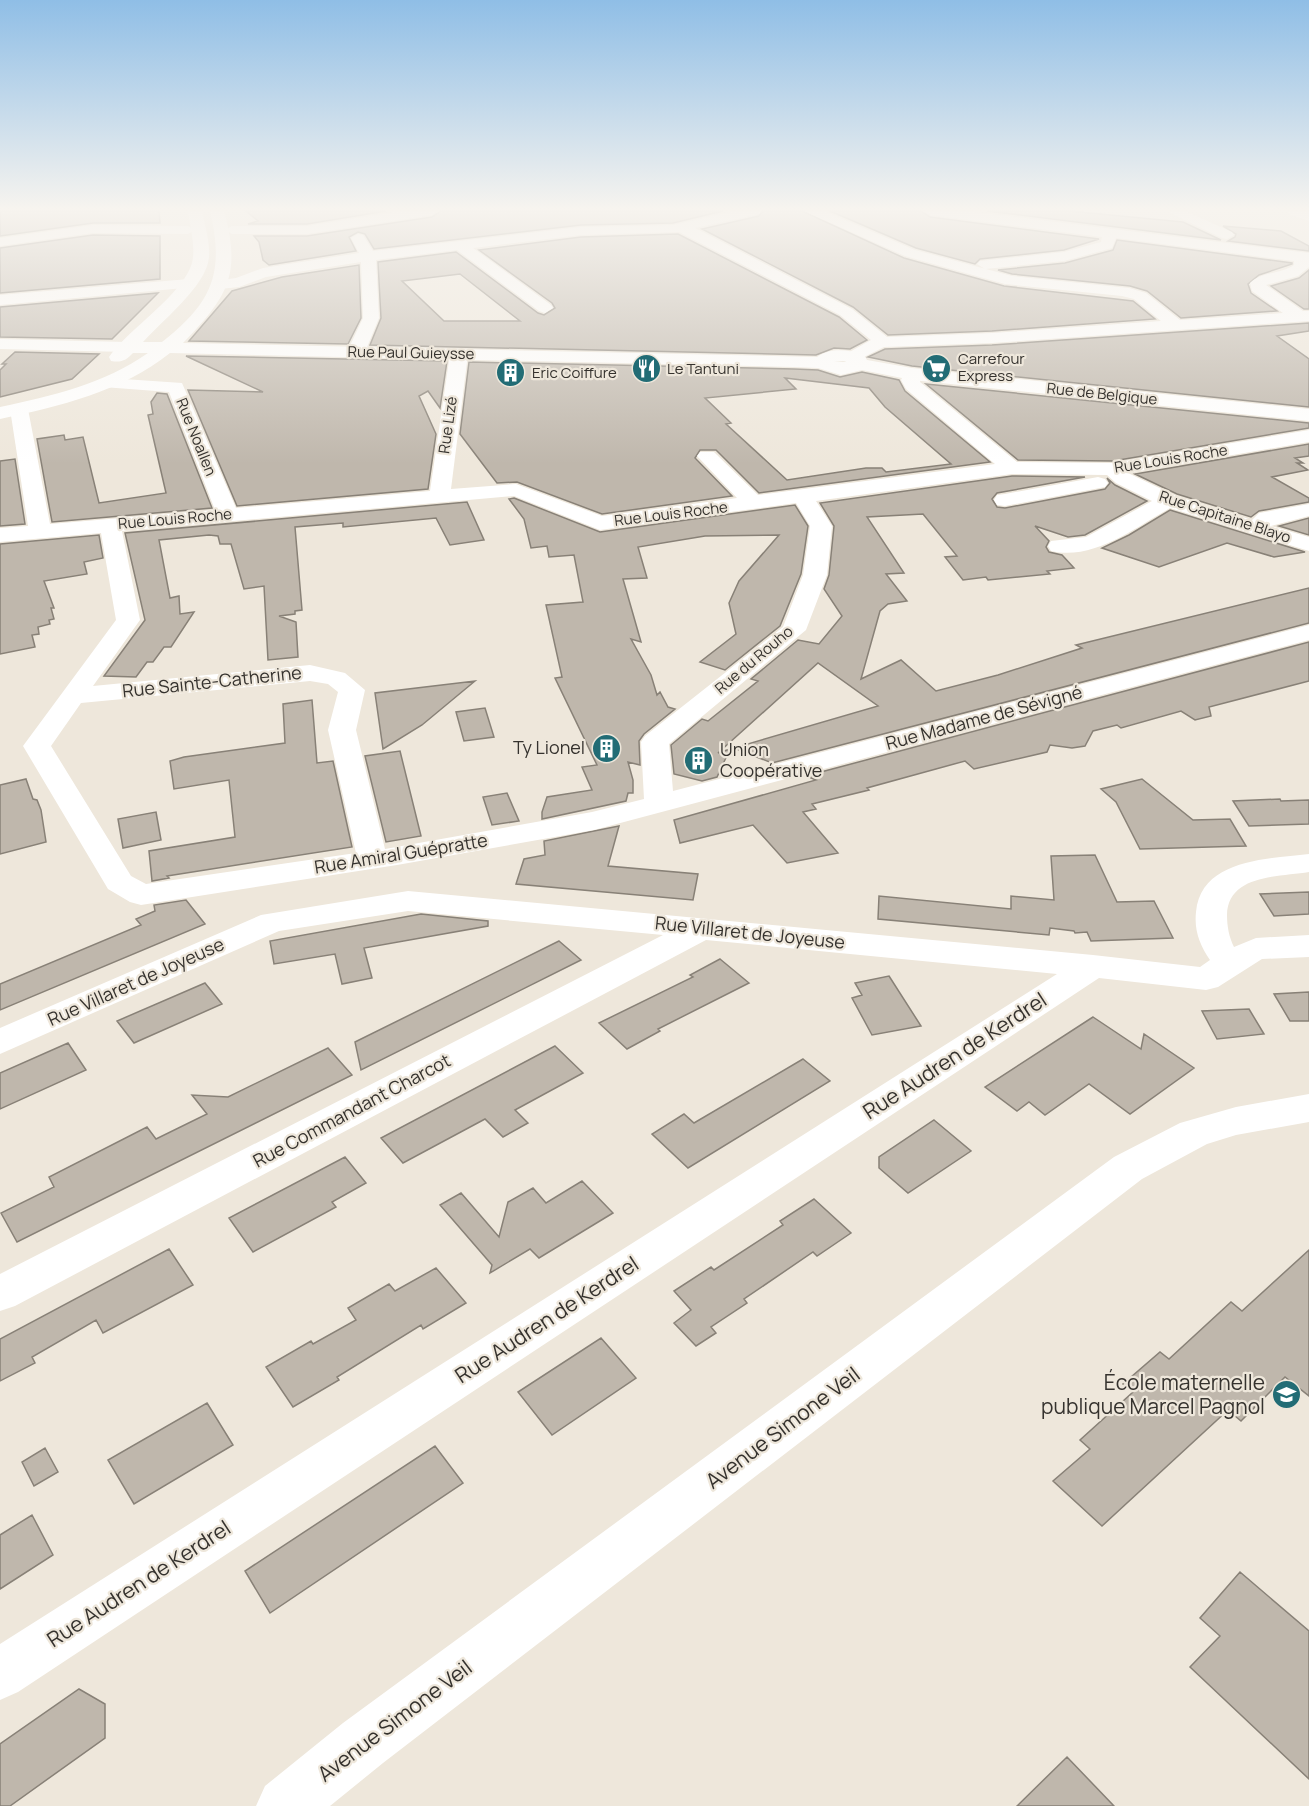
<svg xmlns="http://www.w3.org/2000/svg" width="1309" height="1806" viewBox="0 0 1309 1806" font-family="Manrope,sans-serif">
  <rect width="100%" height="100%" fill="#eee7db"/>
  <path fill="#bfb7ac" stroke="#888177" stroke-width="1.5" fill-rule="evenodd" d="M0 211H159L160 223H93L0 236Z
    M246 211H386L307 224H248L258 221Z
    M441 211H723L673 223 581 225 374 249 365 234 358 232 349 237 356 251 269 265 263 260 259 242 254 236H307L432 217Z
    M763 211H802L904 258 1004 286 1133 301 1155 319 992 331 888 335 853 307 702 229 759 216Z
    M830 211H921L930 217 1099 239 1064 250 980 259 975 264 916 248Z
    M987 211H1069L1183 222 1221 240Z
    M1223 226 1281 231 1309 246V251L1228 241 1235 237 1236 234Z
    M678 234 839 317 867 340 850 349 834 348 816 355 370 345 381 318 378 262 456 252 538 313 544 315 555 308 552 303 479 250 581 237ZM460 274 520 321H444L402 281Z
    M93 235 160 236V279L0 293V248Z
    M1117 240 1292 263V264L1259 275 1248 284 1251 293 1277 311 1181 318 1147 291 1130 286 1012 274 998 270 1065 263 1113 250Z
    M359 265 361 318 348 344 189 341 232 291 282 277Z
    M1309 270V309H1304L1271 286 1299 278Z
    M158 293 112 339 0 337V307Z
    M1309 323V331L1277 336 1309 359V407L912 366 868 357 885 349 992 345Z
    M15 352 99 354 72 379 0 397V370L6 364H2Z
    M186 356 447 361 440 408 428 391 419 396 436 434 428 489 237 506 188 390 263 392Z
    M469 362 794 369 818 370 840 377 862 372 899 380 905 391 990 462 759 493 716 450H700L695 458 732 496 602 514 517 482 497 483 460 434ZM785 378 869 388 885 407 951 464 886 472 882 468H866L787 480 726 424 731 423 705 398 796 389Z
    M926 384 1309 423V428L1113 461 1018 460Z
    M157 393 167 394 212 508 52 522 37 439 64 435 65 440 83 437 99 503 166 493 148 415 153 414 151 402Z
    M1309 444V456L1295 458 1303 463H1297L1308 470 1272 477 1309 498V502L1259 511 1251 517 1177 494 1135 474Z
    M15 459 25 524 0 526V461Z
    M1012 476 1085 477 997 493 992 499 997 507 1005 508 1105 489 1110 483 1107 478 1115 485 1147 501 1085 535 1068 537 1035 526 1049 541 1046 547 1049 552 1062 555 1074 568 1047 571 1050 574 988 580 986 577 963 580 945 557 957 556 923 514 867 517 904 573 886 574 907 601 888 604 880 611 861 679 901 660 936 691 998 675 1082 648 1076 645 1309 588V623L772 763 734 748 878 706 818 663 718 753 730 749 717 777 702 781 674 774 671 745 702 719 708 721 758 681 751 679 798 640 819 644 842 616 824 589 829 575 834 526 820 503Z
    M514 498 600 532 795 505 808 526 801 574 780 626 725 670 700 662 736 634 729 603 739 581 779 535 705 536 638 547 647 578 623 579 641 642 631 639 651 675 657 695 660 692 668 707 675 709 644 734 639 741 640 765 628 762 633 780V793H628L626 801 542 819V812L547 797 592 790 582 767 597 765 555 678 562 677 546 605 583 602 574 555 549 557 547 546 531 548 524 519 509 499Z
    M467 502 484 540 450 545 436 518 343 527V523L295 527 302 610 295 611V614L279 616 296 622 298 657 268 660 264 586 244 589 231 544H220L218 536 209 535 159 540 170 598 179 596 180 614 194 612 171 647H164L153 662H147L136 677 104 676 145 620 125 533Z
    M1170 510 1305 552 1274 557 1227 543 1159 567 1102 548 1129 535Z
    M1309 518V535L1279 526Z
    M99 535 103 558 84 562 87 574 44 581 54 608H51L54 619 49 620 50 624 38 627 39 634 32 635 35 647 0 654V544Z
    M1309 642V681L1209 707 1211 716 1195 720 1181 711 1121 728 1117 725 1093 731 1085 746 1072 748 1050 745 1047 752 974 769 965 761 867 788 869 790 812 804 816 809 803 812 838 853 787 863 753 825 680 843 674 820 816 780 806 776Z
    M475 681 422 725 383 749 375 693Z
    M312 700 317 763 333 761 352 847 167 876 169 878 152 881 149 851 235 837 229 780 174 789 170 761 184 757 285 743 283 704Z
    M485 708 494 737 464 741 456 712Z
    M400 751 421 836 386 842 365 756Z
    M26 779 33 799 37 800 41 810 46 842 0 854V785Z
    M1142 779 1193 820 1230 819 1246 846 1140 849 1116 802 1101 789Z
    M507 793 519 821 492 825 483 797Z
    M1280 799 1281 801 1309 800V824L1249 826 1233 801Z
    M156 812 161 840 123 848 118 819Z
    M619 826 608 866 698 874 693 900 516 884 524 859 545 855 544 841Z
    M1095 855 1117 902 1154 901 1173 938 1091 941 1087 932 1075 933 1074 931 1050 928 1049 935 878 919 879 896 1011 909V896L1054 900 1051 856Z
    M1309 892V914L1274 916 1260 894Z
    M186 900 205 924 0 1010V984L141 925 136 919 155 911 154 905Z
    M421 914 488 921V926L364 948 372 978 342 984 335 954 274 964 270 941Z
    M559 941 581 960 361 1070 355 1042Z
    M720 959 749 983 658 1029 660 1031 627 1049 599 1023 693 977 690 975Z
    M889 976 921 1026 872 1035 852 998 862 995 855 983Z
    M205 983 222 1004 134 1043 117 1021Z
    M1309 992V1021H1290L1274 994Z
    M1249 1009 1264 1034 1217 1039 1202 1011Z
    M1093 1017 1141 1049 1144 1034 1194 1068 1130 1114 1089 1084 1045 1115 1029 1102 1017 1111 985 1087Z
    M68 1043 86 1070 0 1109V1073Z
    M555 1046 583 1073 515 1110 528 1123 503 1137 485 1119 403 1163 381 1138Z
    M328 1048 352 1075 17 1242 1 1213 54 1187 49 1177 147 1127 156 1139 207 1114 192 1095 228 1097Z
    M803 1059 830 1081 688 1168 652 1134 684 1114 694 1123Z
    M934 1120 971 1151 908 1193 879 1168V1157Z
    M345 1157 366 1183 332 1202 336 1207 253 1252 229 1218Z
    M582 1181 613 1213 539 1258 530 1249 490 1273 492 1265 440 1205 461 1193 499 1237 508 1202 533 1188 546 1203Z
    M814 1199 851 1233 817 1256 813 1252 744 1299 747 1303 711 1327 716 1333 696 1346 674 1323 691 1310 674 1291 711 1267 714 1270 783 1225 780 1221Z
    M169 1249 193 1285 103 1333 96 1320 32 1357 35 1363 0 1381V1339Z
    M1309 1250V1396L1285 1377 1241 1421 1228 1410 1102 1526 1053 1481 1090 1449 1080 1440 1133 1392 1123 1384 1160 1352 1169 1359 1231 1302 1242 1311Z
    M436 1268 466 1303 423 1329 421 1325 337 1377 339 1380 293 1407 266 1367 311 1341 313 1344 356 1320 348 1308 389 1284 395 1291Z
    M601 1338 636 1378 552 1435 518 1392Z
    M207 1403 233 1445 134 1504 108 1460Z
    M435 1446 463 1483 270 1613 245 1571Z
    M45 1448 58 1472 34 1486 22 1462Z
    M32 1515 53 1555 0 1589V1535Z
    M1240 1572 1309 1631V1779L1190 1667 1220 1636 1200 1618Z
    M79 1689 105 1704V1738L10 1806H0V1744Z
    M1067 1757 1114 1806H1017Z"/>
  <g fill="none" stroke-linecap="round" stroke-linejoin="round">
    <path fill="#fff" fill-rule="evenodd" d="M402 211H439L432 215 307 234H232L225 230 232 226H307Z
      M734 211H761L759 214 695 228 852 309 887 337 992 333 1161 321 1134 299 1122 296 1005 284 905 256 804 211H824L915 250 1012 276 1129 288 1146 293 1180 320 1283 313 1252 291 1250 283C1261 272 1281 274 1294 265V261L1116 238 1112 248 1064 261 985 269 977 264 980 261 1064 252 1101 242 1102 237 930 215 923 211H966L1309 253V267L1298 276 1266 285 1303 311H1309V321L992 343 884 347 852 363 846 362 843 358 846 354 871 340 840 315 679 232 581 235 473 248 551 305 553 308 545 313 539 311 457 250 376 260 379 318 365 352 362 356H350L347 352 363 318 361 262 266 277 239 287 220 289 212 284 214 281 236 278 263 268 359 253 351 238 358 234 363 235 373 251 581 227 673 225Z
      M1166 211H1185L1232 232 1234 235 1227 239 1222 238Z
      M1287 211 1309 212V221L1289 214Z
      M93 225 188 226 195 230 188 234 93 233 0 246V238Z
      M189 279 197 284 195 287 0 305V295Z
      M0 339 127 342 133 343 136 347 133 351 127 352 0 349Z
      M459 349 465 350 468 354 451 489 516 484 602 516 737 498 697 456 700 452H714L758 495 995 464 906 389 901 380 906 370H918L921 374 920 382 1017 462 1113 463 1309 430V442L1128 473 1176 496 1252 520 1259 513 1309 504V516L1271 526 1309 537V551L1170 508C1135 528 1093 561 1051 551L1048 546 1051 541 1086 537 1152 501 1116 483 1107 475 1012 474 816 501 832 526 827 575 806 630 669 744 673 791 1309 625V640L594 830 397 865 141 905 130 902 108 889 23 746 116 620 101 533 0 542V528L28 526 10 409 12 405H26L28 409 50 524 215 510 169 392 103 387 100 383 103 379 109 378 182 383 236 508 430 491 450 354 453 350ZM514 496 600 530 796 503 810 526 803 575 783 627 645 736 641 742 644 799 592 812 385 849 356 730 365 690 345 673 310 665 93 686 140 620 122 531ZM310 681 328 684 338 692 328 730 356 853 146 884 131 876 51 746 81 703Z
      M1098 477 1105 479 1108 483 1105 487 1005 506 997 505 994 500 997 495 1005 494Z
      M1309 854V872C1279 877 1228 874 1227 915 1227 926 1229 937 1234 947L1256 938 1309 935V957L1262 959 1218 987 1206 990 1099 978 18 1692 0 1700V1644L1057 974 706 940 15 1306 0 1311V1274L663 935 408 911 279 931 0 1054V1028L261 915 408 891 1093 955 1200 967 1210 960C1200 945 1194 931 1196 912 1201 859 1268 859 1309 854Z"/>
    <path fill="#fff" fill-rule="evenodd" d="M188 211H202C205 227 212 247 208 263 201 290 162 321 143 342H162C212 303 225 273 210 211H224C242 276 227 297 183 343L817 357C832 347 848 350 864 355L867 360 912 368 1309 409V421L912 380 862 370 841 375 818 368 794 367 170 353C121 392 60 406 0 419V407C52 396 104 384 148 353H133C126 360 122 363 111 361L109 357C128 329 183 295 192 263 196 247 190 227 188 211ZM843 361 849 362H834Z
      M1309 1094V1122L1236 1135 1207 1144 1142 1179 383 1763 330 1806H256L265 1786 343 1723 1114 1157 1180 1123 1236 1107Z"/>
  </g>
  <linearGradient id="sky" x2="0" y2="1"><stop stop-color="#8fbee6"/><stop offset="0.45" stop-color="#f7f4ef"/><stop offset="1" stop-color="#f7f4ef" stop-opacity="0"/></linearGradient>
  <rect width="1309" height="464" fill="url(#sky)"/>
  <defs>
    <symbol id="supermarket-disc" viewBox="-11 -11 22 22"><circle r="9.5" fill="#226c75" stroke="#eee7db"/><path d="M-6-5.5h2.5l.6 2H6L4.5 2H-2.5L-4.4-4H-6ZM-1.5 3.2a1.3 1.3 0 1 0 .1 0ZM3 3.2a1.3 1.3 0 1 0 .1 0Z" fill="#fff"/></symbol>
    <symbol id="restaurant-disc" viewBox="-11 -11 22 22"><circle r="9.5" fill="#226c75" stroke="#eee7db"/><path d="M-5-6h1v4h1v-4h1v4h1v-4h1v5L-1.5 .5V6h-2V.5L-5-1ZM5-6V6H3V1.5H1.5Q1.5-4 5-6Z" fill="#fff"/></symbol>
    <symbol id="building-disc" viewBox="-11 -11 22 22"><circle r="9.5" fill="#226c75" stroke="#eee7db"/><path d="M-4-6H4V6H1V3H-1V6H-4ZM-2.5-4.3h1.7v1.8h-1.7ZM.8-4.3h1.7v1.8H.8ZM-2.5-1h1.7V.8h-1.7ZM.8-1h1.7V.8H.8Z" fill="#fff"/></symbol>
    <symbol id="school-disc" viewBox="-11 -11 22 22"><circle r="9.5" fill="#226c75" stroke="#eee7db"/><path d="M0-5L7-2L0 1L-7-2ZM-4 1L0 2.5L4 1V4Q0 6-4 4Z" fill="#fff"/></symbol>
  </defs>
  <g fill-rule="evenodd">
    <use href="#supermarket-disc" x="920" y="352" width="33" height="33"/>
    <use href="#restaurant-disc" x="630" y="352" width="33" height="33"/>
    <use href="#building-disc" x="494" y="356" width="33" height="33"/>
    <use href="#building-disc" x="590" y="732" width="33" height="33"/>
    <use href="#building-disc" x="682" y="744" width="33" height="33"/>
    <use href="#school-disc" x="1270" y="1378" width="33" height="33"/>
  </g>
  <g text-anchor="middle" stroke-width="4.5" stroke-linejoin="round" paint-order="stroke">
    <g font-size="15" fill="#35322e" stroke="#eee7db">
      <text transform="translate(411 353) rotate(1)" y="5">Rue Paul Guieysse</text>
      <text transform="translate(1102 394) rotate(6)" y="5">Rue de Belgique</text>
      <text transform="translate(448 425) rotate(-82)" y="5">Rue Lizé</text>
      <text transform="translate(196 437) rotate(68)" y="5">Rue Noallen</text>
      <text transform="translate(1171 459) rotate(-9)" y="5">Rue Louis Roche</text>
      <text transform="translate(671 514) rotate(-7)" y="5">Rue Louis Roche</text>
      <text transform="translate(1225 517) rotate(18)" y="5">Rue Capitaine Blayo</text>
      <text transform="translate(175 519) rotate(-5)" y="5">Rue Louis Roche</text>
      <text transform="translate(754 660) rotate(-40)" y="5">Rue du Rouho</text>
    </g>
    <g font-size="15" fill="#35322e" stroke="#eee7db" text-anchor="start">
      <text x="958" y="364">Carrefour<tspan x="958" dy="17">Express</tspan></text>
      <text x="667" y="374">Le Tantuni</text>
      <text x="532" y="378">Eric Coiffure</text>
    </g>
    <g font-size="18" fill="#35322e" stroke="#eee7db">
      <text transform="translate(212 682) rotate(-6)" y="6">Rue Sainte-Catherine</text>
      <text transform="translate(984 718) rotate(-15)" y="6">Rue Madame de Sévigné</text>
      <text transform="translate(401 854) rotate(-9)" y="6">Rue Amiral Guépratte</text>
      <text transform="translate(750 933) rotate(6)" y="6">Rue Villaret de Joyeuse</text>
      <text transform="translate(136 982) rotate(-24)" y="6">Rue Villaret de Joyeuse</text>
      <text transform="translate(352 1111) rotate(-28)" y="6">Rue Commandant Charcot</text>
    </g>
    <g font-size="18" fill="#35322e" stroke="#eee7db" text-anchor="end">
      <text x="585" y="754">Ty Lionel</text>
      <text x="720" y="756" text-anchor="start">Union<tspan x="720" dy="21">Coopérative</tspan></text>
    </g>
    <g font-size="21" fill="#35322e" stroke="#eee7db">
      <text transform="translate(955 1056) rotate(-33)" y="7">Rue Audren de Kerdrel</text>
      <text transform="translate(547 1320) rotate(-33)" y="7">Rue Audren de Kerdrel</text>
      <text transform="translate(783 1428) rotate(-37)" y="7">Avenue Simone Veil</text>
      <text transform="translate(139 1584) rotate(-33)" y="7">Rue Audren de Kerdrel</text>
      <text transform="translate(395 1721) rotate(-37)" y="7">Avenue Simone Veil</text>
    </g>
    <g font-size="21" fill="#35322e" stroke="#eee7db" text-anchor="end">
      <text x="1265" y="1390">École maternelle<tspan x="1265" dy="24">publique Marcel Pagnol</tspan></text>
    </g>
  </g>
</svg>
